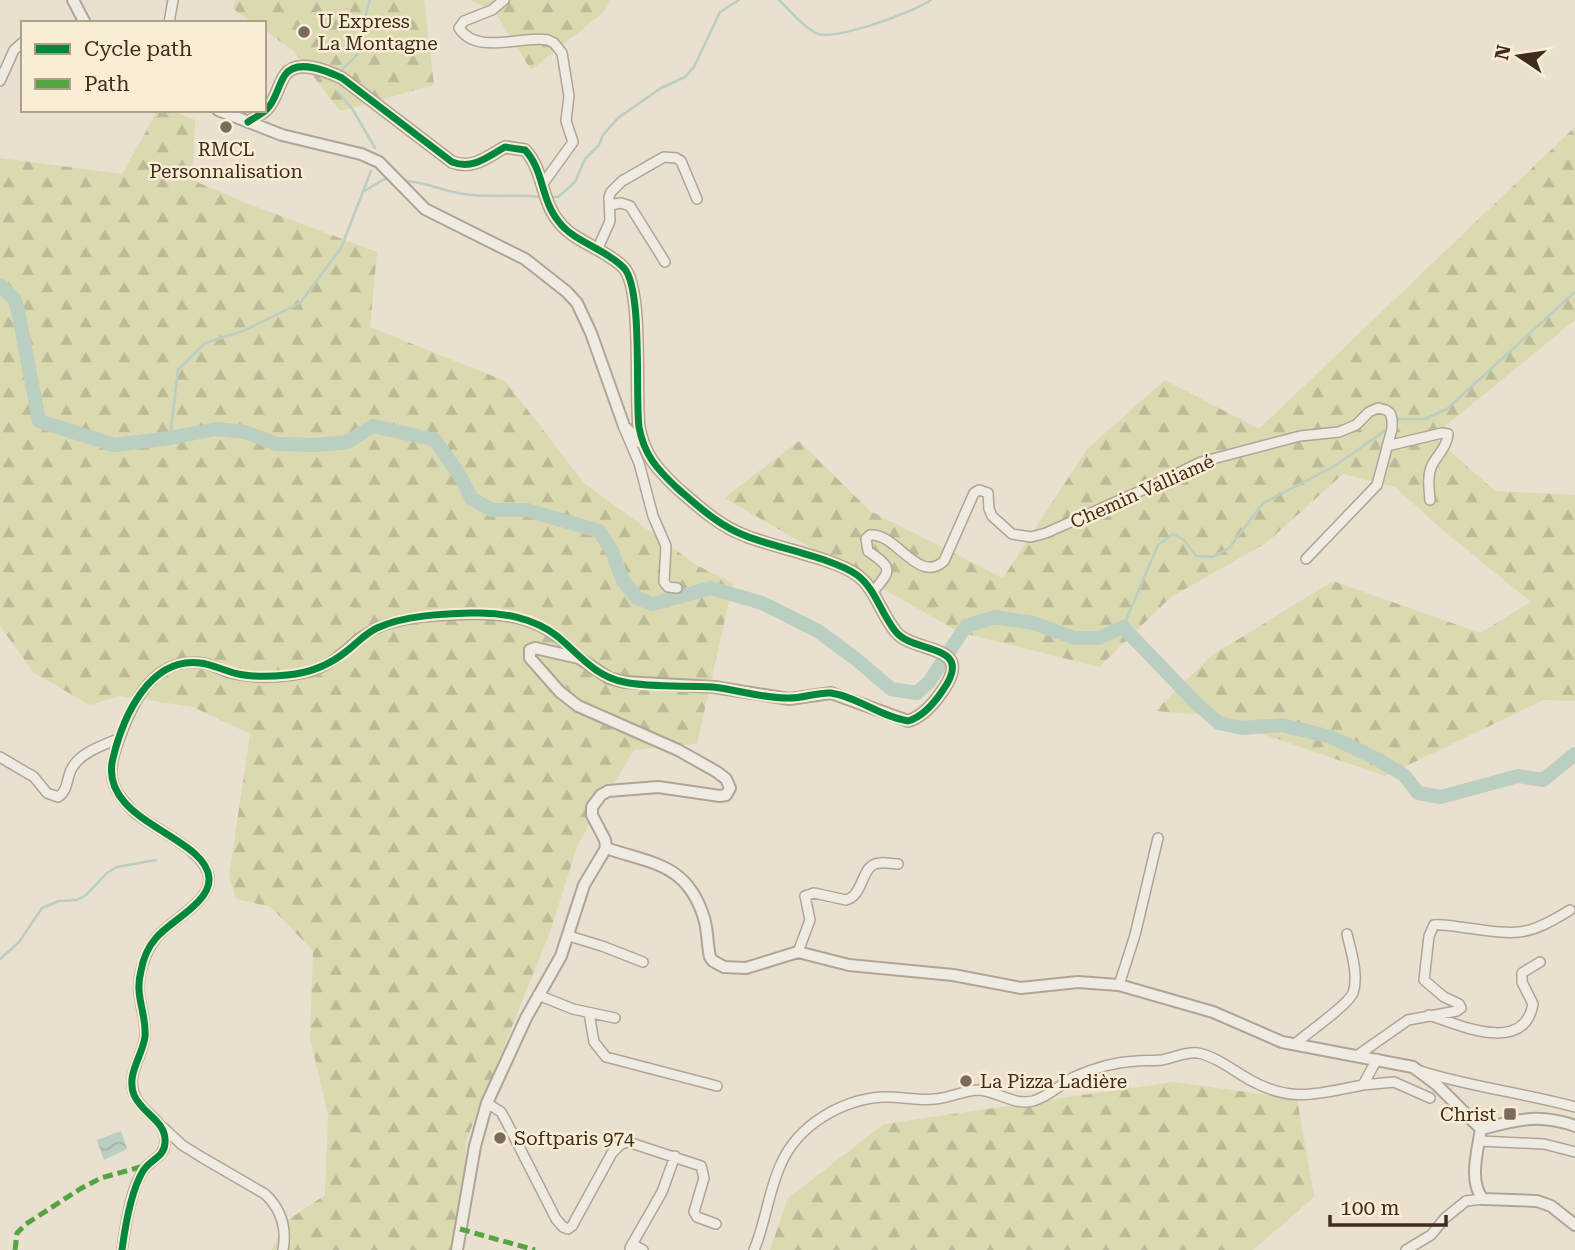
<svg xmlns="http://www.w3.org/2000/svg" width="1575" height="1250" viewBox="0 0 1575 1250" font-family="'Roboto Serif',serif">
  <defs>
    <pattern id="forest-firs" width="22" height="20" patternUnits="userSpaceOnUse" patternTransform="scale(1.75)"><rect width="22" height="20" fill="#dbd9b0"/><path d="M5 1l3.5 6h-7zM16 11l3.5 6h-7z" fill="#bdba97"/></pattern>
    <pattern id="water-waves" width="16" height="10" patternUnits="userSpaceOnUse" patternTransform="scale(1.75)"><rect width="16" height="10" fill="#bacec1"/><path d="M0 5q4-4 8 0t8 0" fill="none" stroke="#a1b1a5"/></pattern>
  </defs>
  <rect width="100%" height="100%" fill="#e9e0cf"/>
  <path fill="url(#forest-firs)" d="M236 0H424L434 85 340 111 294 51 264 30V23H253L233 9Z
    M470 0H610L605 11 531 70 495 12Z
    M158 110H170L195 120 192 180 251 205 377 252 370 327 505 381 584 483 696 565 733 583 697 744 634 750 578 844 550 932 466 1141 462 1250H272L285 1222 325 1195 328 1115 310 1037 313 951 271 907 236 899 229 876 250 734 193 707 120 696 90 705 34 673 0 626V158L122 174Z
    M1575 127V320L1433 436 1495 491 1575 495V701L1544 700 1385 776 1207 715 1155 711 1211 656 1333 581 1480 633 1531 602 1444 531 1395 487 1343 474 1266 543 1171 597 1099 667 959 632 724 498 799 441 870 511 1003 578 1087 449 1165 380 1259 429Z
    M1173 1082 1297 1099 1314 1197 1253 1250H770L788 1198 884 1124Z"/>
  <path fill="url(#water-waves)" d="M121 1131 127 1149 104 1160 97 1140Z"/>
  <g fill="none" stroke-linecap="round" stroke-linejoin="round">
    <path stroke="#bacec1" stroke-width="2.5" d="M779 0C790 10 802 26 816 33 833 42 914 12 931 0
      M340 72C346 65 356 58 360 50 367 36 362 18 370 0
      M337 91 353 110 375 148
      M404 181C425 181 444 192 464 194 490 198 516 194 542 197
      M363 192 384 179 391 180
      M549 197H558L575 182 585 159 599 145 603 135 618 118 661 88 685 77 694 67 720 12 739 0
      M1396 421 1399 419H1425L1447 409 1575 292
      M170 438 178 370 205 343 243 331 300 303 341 248 371 171
      M1123 627 1158 545 1173 534 1184 540 1196 556 1213 557 1229 548 1263 503 1333 467 1389 428
      M0 959 19 942 42 908 59 901 77 900 86 895 107 873 117 867 156 860"/>
    <path stroke="#bacec1" stroke-width="14" d="M0 286 14 299 18 310 39 421 114 445 170 438 216 429 245 432 276 444 317 445 347 442 373 426 435 440 460 476 472 499 492 510H527L599 531 612 551 623 581 637 598 652 604 711 588 762 603 818 631 856 659 891 689 917 693 929 682 966 626 995 617 1033 623 1075 638H1099L1123 627 1197 704 1219 723 1242 728 1282 725 1331 737 1373 757 1404 775 1418 793 1441 797 1518 776 1543 780 1575 754"/>
    <defs>
      <path id="minor" d="M504 0 492 10 464 21 459 28C477 56 522 35 548 40L554 43 562 53 569 96 566 121 573 142 542 185
        M169 23 173 0
        M0 81 14 50 23 42
        M610 205 621 203 630 206 665 262
        M598 248 610 221 609 197 611 192 622 181 664 157 676 158 681 161 697 199
        M624 428 639 463 653 516 666 546 664 582 668 587 677 588
        M1387 446 1442 433 1448 434C1447 447 1438 454 1432 465 1427 476 1429 488 1430 500
        M872 593C891 570 894 569 868 551L866 539 870 535C896 532 918 585 944 561L974 493 979 490 988 493 989 509 992 516 1012 534 1031 537 1046 533 1156 484 1201 462 1300 436 1339 432 1356 425 1369 412 1378 408 1386 410 1390 413 1392 419V429L1377 485 1306 559
        M0 757 34 777 47 793 58 797C69 790 66 778 72 768 81 752 104 745 120 738
        M569 936 602 946 643 962
        M798 952 810 920 805 896 814 893 846 900C865 895 860 864 880 863 886 862 892 864 898 864
        M1119 985 1135 935 1158 838
        M538 995 573 1009 615 1018
        M589 1013 594 1042 606 1057 717 1086
        M1429 1015C1459 1025 1524 1055 1533 1004L1522 982V973L1540 962
        M1295 1044C1306 1034 1348 1005 1353 993 1359 976 1351 951 1347 934
        M1358 1055 1408 1020 1457 1011 1461 1008 1459 1004 1444 997 1424 980 1429 936 1434 925C1445 924 1457 927 1468 928 1517 935 1527 937 1570 910
        M1420 1071C1471 1087 1524 1093 1575 1107
        M1363 1085 1394 1082 1430 1098
        M487 1103 501 1112 505 1119 556 1219 563 1227 568 1229 572 1226 612 1153 621 1144 628 1142 701 1166 704 1178 694 1212 697 1217 716 1224
        M164 1128 182 1145 203 1158 265 1194C281 1209 287 1228 283 1250
        M1480 1141 1544 1144 1575 1152
        M632 1244 643 1250
        M630 1248 662 1192 675 1156
        M122 1250C125 1228 131 1185 145 1168 153 1158 164 1157 165 1142 167 1121 142 1113 135 1096 125 1074 144 1056 145 1035 146 1010 133 995 142 967 145 956 149 946 157 937 171 920 210 902 209 879 208 851 153 829 134 812 108 787 107 772 119 740 133 701 154 656 203 663 213 665 221 670 230 673 253 679 282 678 305 673 341 665 352 636 382 626 403 618 427 616 450 615 503 612 543 615 579 658
        M754 1250C766 1222 768 1192 781 1164 798 1125 841 1100 882 1097 900 1096 917 1101 935 1099 949 1098 963 1091 977 1090 997 1090 1012 1106 1033 1101 1048 1097 1061 1084 1074 1077 1094 1068 1114 1062 1136 1061 1144 1060 1153 1061 1162 1060 1174 1058 1186 1051 1198 1053 1217 1057 1234 1071 1250 1080 1293 1104 1319 1093 1363 1085L1377 1059
        M1406 1250 1431 1235 1445 1218 1466 1201 1483 1199"/>
      <path id="tertiary" d="M73 0 85 23
        M218 110 282 135 361 154 379 162 425 209 525 259 567 292 577 303 591 333 624 426 641 443
        M248 122C254 118 262 114 267 109 276 100 278 85 285 75 297 58 327 71 342 78L452 162C473 170 487 157 505 147L525 150C544 170 541 201 559 222 574 242 606 249 624 268 643 289 635 393 639 427 644 455 657 469 677 488 699 507 719 526 746 536 776 548 833 558 857 575 875 588 881 614 896 632 914 654 976 643 943 690 935 702 922 717 908 721L831 693 789 699 714 687 624 682 609 678 579 658 535 648 530 650V658L560 692 578 706 678 750 717 772 726 779 730 788 726 795 720 796 658 787 608 791 601 795 592 807V815L605 840 606 848 584 885 561 956 526 1018 487 1103 475 1146 457 1250
        M606 848C652 864 687 863 704 918 708 931 707 944 710 957L713 961 724 967 746 968 798 952 849 965 953 975 1021 988 1078 982 1119 985 1213 1012 1282 1042 1413 1067 1437 1085 1481 1129
        M1575 1126C1538 1113 1518 1120 1481 1129 1478 1149 1468 1182 1483 1199L1537 1201 1551 1206 1575 1225"/>
    </defs>
    <use href="#minor" stroke="#afa597" stroke-width="12"/>
    <use href="#tertiary" stroke="#afa597" stroke-width="14"/>
    <use href="#minor" stroke="#f0ebe2" stroke-width="9"/>
    <use href="#tertiary" stroke="#f0ebe2" stroke-width="10"/>
    <path stroke="#54a441" stroke-width="5" stroke-dasharray="10 5" stroke-linecap="butt" d="M460 1229 535 1250
      M15 1250 17 1233 26 1224 80 1189 101 1178 148 1165"/>
    <defs>
      <path id="cycleway" d="M122 1250C125 1227 131 1191 143 1171 150 1159 164 1158 165 1143 167 1121 142 1114 134 1095 126 1074 142 1057 145 1037 147 1014 134 996 141 971 143 959 148 947 156 938 170 921 211 902 209 878 206 835 97 822 113 758 123 717 149 657 200 663 210 664 218 668 228 671 246 678 268 677 287 675 311 673 330 665 348 650 358 642 366 633 377 628 405 615 443 614 473 613 502 612 534 618 557 636 579 654 594 676 624 682 653 688 684 685 713 687 738 690 762 698 787 698 801 699 817 692 831 693 858 697 881 717 908 721 922 717 935 702 943 690 976 643 914 654 896 632 881 614 875 588 857 575 833 558 776 548 746 536 719 526 699 507 677 488 657 469 644 455 639 427 635 393 643 289 624 268 606 249 574 242 559 222 541 201 544 170 525 150L505 147C487 157 473 170 452 162L342 78C327 71 297 58 285 75 278 85 276 100 267 109 262 114 254 118 248 122"/>
    </defs>
    <use href="#cycleway" stroke="#faedd5" stroke-width="11"/>
    <use href="#cycleway" stroke="#00873e" stroke-width="7"/>
  </g>
  <g fill="#7b6b5b" stroke="#faedd5" stroke-width="2.5">
    <circle cx="304" cy="32" r="7"/>
    <circle cx="226" cy="127" r="7"/>
    <circle cx="966" cy="1081" r="7"/>
    <rect x="1503" y="1107" width="14" height="14" rx="3.5"/>
    <circle cx="500" cy="1138" r="7"/>
  </g>
  <g text-anchor="middle" stroke-width="5" stroke-linejoin="round" paint-order="stroke">
    <g font-size="19" fill="#402c1d" stroke="#faedd5" text-anchor="start">
      <text x="318" y="28">U Express<tspan x="318" dy="22">La Montagne</tspan></text>
      <text x="226" y="156" text-anchor="middle">RMCL<tspan x="226" dy="22">Personnalisation</tspan></text>
      <text x="980" y="1088">La Pizza Ladière</text>
      <text x="1496" y="1121" text-anchor="end">Christ</text>
      <text x="514" y="1145">Softparis 974</text>
    </g>
    <g font-size="19" fill="#402c1d" stroke="#faedd5">
      <text transform="translate(1142 491) rotate(-24)" y="7">Chemin Valliamé</text>
    </g>
  </g>
  <rect x="21" y="21" width="245" height="91" fill="#faedd5" stroke="#b0a08b" stroke-width="2"/>
  <rect x="35" y="44" width="35" height="10" fill="#00873e" stroke="#b0a08b" stroke-width="2"/>
  <text x="84" y="56" font-size="21" fill="#402c1d">Cycle path</text>
  <rect x="35" y="79" width="35" height="10" fill="#54a441" stroke="#b0a08b" stroke-width="2"/>
  <text x="84" y="91" font-size="21" fill="#402c1d">Path</text>
  <g transform="translate(1519 56) rotate(283)" stroke="#faedd5" stroke-width="5" paint-order="stroke">
  <path d="M0-5L12 26L0 18L-12 26Z" fill="#402c1d"/>
  <text y="-10" font-size="19" font-weight="bold" text-anchor="middle" fill="#402c1d">N</text>
  </g>
  <path d="M1330 1215v10h116v-10" fill="none" stroke="#402c1d" stroke-width="3.5"/>
  <text x="1340" y="1215" font-size="21" fill="#402c1d" stroke="#faedd5" stroke-width="5" paint-order="stroke">100 m</text>
</svg>
